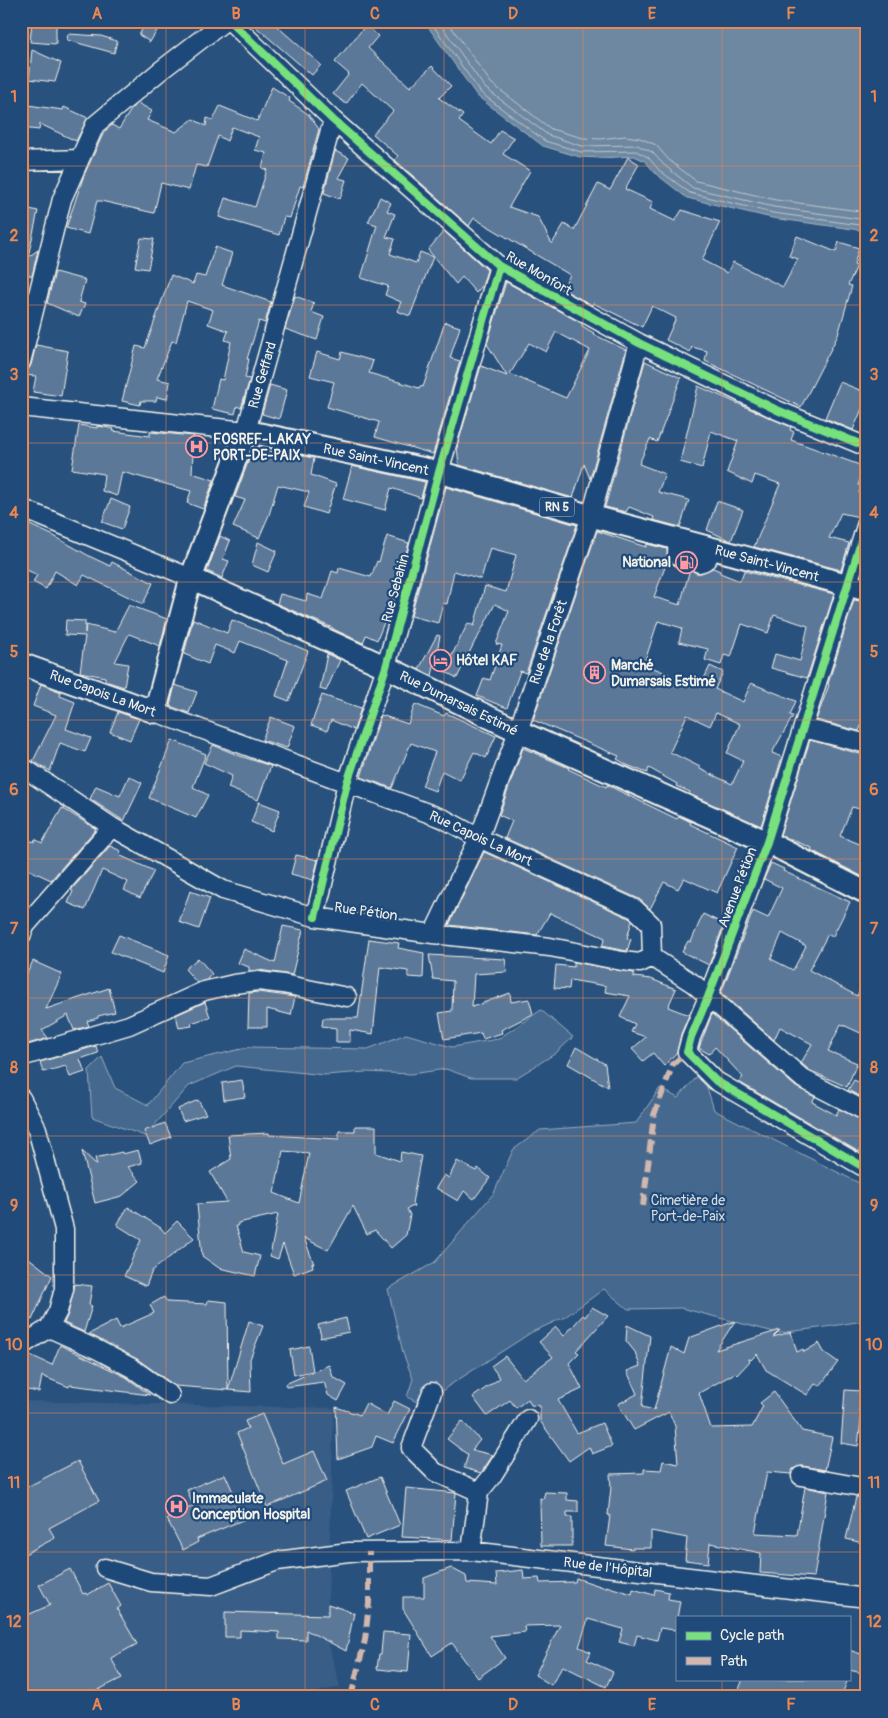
<svg xmlns="http://www.w3.org/2000/svg" width="888" height="1718" viewBox="0 0 888 1718" font-family="Pangolin,sans-serif">
  <rect width="100%" height="100%" fill="#28517e"/>
  <filter id="ink" filterUnits="userSpaceOnUse"><feTurbulence type="fractalNoise" baseFrequency=".02" numOctaves="2"/><feDisplacementMap in="SourceGraphic" scale="10" xChannelSelector="R" yChannelSelector="G"/><feConvolveMatrix kernelMatrix="1 2 1 2 8 2 1 2 1" color-interpolation-filters="sRGB"/></filter>
  <g filter="url(#ink)">
    <path fill="#375d86" d="M21 1401 334 1408 328 1603V1641L340 1687 296 1697H21Z"/>
    <path fill="#45688e" stroke="#9cacbb" d="M541 1010 573 1037 556 1053 516 1078H471L446 1069 411 1074 365 1072 325 1075 236 1066 189 1086 145 1136 92 1117 89 1070 102 1057 115 1088 148 1105 182 1063 250 1047 368 1049 406 1034 452 1047 498 1039Z
      M702 1071 714 1110 867 1187V1298L863 1321 819 1328 778 1333 681 1308 628 1309 604 1289 565 1317 532 1332 447 1387 427 1407 407 1397 413 1379 403 1353 388 1289 435 1262 494 1193 513 1150 540 1130 636 1123 660 1088 678 1098Z"/>
    <path fill="#6e88a2" stroke="#a4b2be" d="M424 21H867V231L772 218 687 198 656 174 645 161 634 156 601 158 580 157 543 146 477 96Z"/>
    <g fill="none" stroke-linecap="round" stroke-linejoin="round">
      <path stroke="#bec7cc" stroke-width="1" d="M430 21 481 93 545 141 581 152 636 151 648 157 659 170 690 193 773 213 867 226
        M438 21 485 88 548 135 582 146 637 145 652 152 664 165 693 188 774 207 867 220
        M447 21 491 83 551 129 583 138 600 139 625 136 640 138 656 145 669 160 696 181 776 200 867 212"/>
    </g>
    <path fill="#5b7899" stroke="#f4f1e8" fill-rule="evenodd" d="M32 21H56V44L30 42Z
      M147 21H163L150 42 139 35Z
      M249 21H271L321 65 312 75Z
      M366 25 378 36 368 48 410 87 432 66 451 86 439 98 463 115 459 121 491 144 500 130 514 138 503 154 530 171 509 207 538 217 552 244 564 224 574 230 598 184 610 190 628 157 639 164 625 189 653 202 650 209 675 221 682 210 720 222 702 260 727 273 733 262 783 287 798 259 789 256 797 236 836 252 839 242 859 248 854 265 857 266 848 285 852 286 838 335 801 407 705 361 707 351 692 347 690 352 666 340 676 318 652 306 642 327 593 303 592 305 562 289 570 275 474 218 469 226 395 160 398 156 373 134 393 111 362 83 346 104 333 94 349 74 335 62Z
      M68 34 101 36 117 41 114 53 67 40Z
      M32 50 61 63 55 82 29 79Z
      M272 87 290 98 289 101 308 114 319 129 303 187 300 186 290 218 284 217 279 235 219 217 225 198 255 207 267 170 262 168 266 153 255 150 259 137 232 127 227 141 218 136 207 167 196 165 189 190 161 183 154 213 101 201H97L88 234 66 228 84 175 104 132 112 125 119 129 132 108 138 103 152 111 147 120 176 132 193 119 206 126 207 118 213 120 220 106 257 121Z
      M21 104 63 110 64 107 88 118 76 141 40 124 39 130 21 128Z
      M335 151 349 158 338 178 346 180 340 199 324 193Z
      M380 197 391 203 387 211 395 214 386 237 395 239 390 254 416 263 420 252 433 257 410 316 397 311 401 302 385 295 388 286 361 278 377 225 368 222Z
      M21 207 38 211 28 257 38 250 32 276 21 272Z
      M444 231 487 270 482 286 476 293 462 277 456 284 428 250Z
      M141 238 154 239 148 269 135 267Z
      M215 247 232 253 222 285 271 302 265 323 259 321 247 359H249L245 378 250 379 241 408 237 406 235 414 212 409 219 379 223 380 231 342 225 340 228 331 208 324 213 310 187 301 176 342 172 341 157 379 170 382 167 399 157 397 156 401H141L140 405 122 401 136 346 145 348 171 275 193 284 196 275 205 277Z
      M55 272 85 280 79 302 85 304 79 317 47 303Z
      M506 282 583 324 582 326 594 333 593 334 626 350 590 479 584 464 573 498 459 465 457 447 481 366 507 376 487 344ZM556 332 590 350 566 398 510 374 529 343 546 352Z
      M295 296 314 303 311 312 324 317 317 340 285 329Z
      M445 322 460 327 450 358 460 361 433 454 375 437 379 422 327 407 334 382 310 376 317 352 340 359 342 352 373 361 369 373 419 388 420 386 423 387Z
      M36 345 68 351 61 396 33 392 36 376 21 375V372L28 370 31 365Z
      M645 361 681 378 657 442 650 439 639 464 665 474 658 492 689 500 680 527 653 520 654 517 629 507 626 512 605 507Z
      M840 382 867 393V397L853 430 825 418Z
      M270 385 287 390 279 419 262 414Z
      M698 386 791 427 790 430 794 432 791 440 865 467 858 485 861 486 859 493 867 494V513L859 517 841 513 829 538 849 543 841 570 754 547 780 484 755 475 752 484 727 472 738 441 711 431 702 468 680 462Z
      M79 425 97 428V426L104 427 114 429 113 431 150 436V432L194 436 192 473 214 480 203 509 187 503 191 491 122 472 117 496 102 491 104 474 72 469Z
      M254 446 292 458 293 454 314 458 311 475 336 484 326 514 304 507 309 492 278 485 269 515 259 538 233 527 245 500 235 497Z
      M352 466 425 482 421 498 391 488 385 510 343 499Z
      M446 487 577 525 526 673 520 671 507 708 477 696 484 678 490 680 502 645 496 644 509 611 495 604 477 639H476L457 678 444 671 468 623 474 626 485 586 506 592 516 555 490 548 481 579 454 571 447 604 443 603 438 623 411 616Z
      M111 499 130 507 122 529 102 522Z
      M717 501 743 510 731 541 707 530Z
      M21 521 52 535 91 557 110 566 112 562 153 583 143 604 84 575 78 585 55 571 46 589 33 582 37 575 21 567Z
      M597 531 646 547 647 544 667 549 668 559 654 597 680 605 690 569 696 573H701L713 568 720 571V573L740 581 744 571 834 594 807 678 771 668 775 654 800 661 808 626 774 615 768 633 742 624 731 657 724 655 721 665 705 660 708 649 679 642 682 628 658 621 644 664 700 687 710 666 723 672 715 689 743 702 751 683 796 701 790 715 793 716 772 753 782 757 761 826 689 794 690 792 676 786 677 784 649 768 647 773 627 765 617 759 619 756 533 720ZM716 713 740 724 727 753 743 761 732 784 700 769V767L670 752 687 715 710 726Z
      M220 536 230 541 223 559 229 561 222 578 207 571Z
      M387 536 409 543 390 610H389L377 640 366 635 363 643 333 629V628L277 604 280 594 306 601 307 594 323 599 332 571 338 573 339 568 371 577 377 561 379 562Z
      M258 542 277 551 268 572 252 565Z
      M854 600 867 602V625L862 635 867 637V712L859 731 816 720 829 685 828 684Z
      M129 605 167 619 160 646 129 634 115 662 128 664 124 687 105 681V677L80 672 85 636 65 635 66 620 85 621V633L86 625 115 632Z
      M193 619 227 633 232 620 308 651 289 701 276 696 288 660 240 641 235 653 215 645 208 664 184 654Z
      M437 635 440 636 432 676 419 669Z
      M327 654 340 660 326 691 320 689Z
      M41 684 61 692 60 696 75 702 66 729 91 738 85 752 60 743 50 771 33 761 56 715 33 706Z
      M175 685 197 692 189 713 170 706Z
      M322 695 361 708 354 730 331 720 327 731 311 725Z
      M415 704 444 716 446 713 496 736 486 758 474 752 460 780 442 771 435 791 422 786 435 752 411 743 392 788 361 777 381 715 408 724Z
      M118 712 139 719 130 740 110 732Z
      M271 717 295 726 287 748 262 740Z
      M172 740 206 754 193 787 208 795 196 818 149 798Z
      M810 740 867 756V811L852 807 840 836 867 847V879L811 850 812 848 780 835Z
      M213 745 240 756 271 766 258 800 228 788 232 776 204 763Z
      M523 748 569 768 568 769 606 787 607 785 677 819 679 816 691 822 690 824 738 847 717 893 684 878 678 889 664 882 650 909 639 899 505 838 512 821 499 815Z
      M129 776 142 783 124 821 90 799 96 786 120 796Z
      M259 802 280 810 272 831 251 822Z
      M62 808 96 829 51 880 21 866V837L34 842 35 839 42 843Z
      M110 846 121 851 119 855 154 871 140 898 124 890 128 882 102 870 85 910 68 903 73 891 71 890Z
      M484 852 629 918 632 921 627 938 631 939 627 951 602 946 605 938 550 913 537 935 449 925Z
      M296 855 318 860 313 880 291 874Z
      M771 863 784 869 783 871 850 902 833 936 828 934 809 970 857 996 867 975V1036L841 1024 828 1051 857 1063 847 1087 809 1070 801 1063 812 1044 780 1027 774 1040 721 993 753 911 768 918 782 888 764 879ZM782 933 806 946 793 970 771 959Z
      M190 891 210 898 199 929 179 922Z
      M703 914 724 924 709 965 682 952 688 941 691 942Z
      M283 926 303 930 292 975 259 970 249 971V967L238 963 244 949 275 963Z
      M119 935 169 955 163 973 111 952Z
      M369 939 399 943 398 948 424 953 423 978 408 977V971L380 967 373 1034 350 1030V1042H336V1028L322 1026 323 1018H358Z
      M429 955 505 959 507 972 474 974 472 1007 510 993 511 1002 529 999 533 1014 501 1030 502 1033 483 1039 481 1033 444 1039 439 1013 452 1011 453 981 433 979Z
      M198 958 212 974 206 980 197 983 185 969Z
      M33 961 62 974 46 1009 109 988 115 1012 98 1016V1018L87 1021 89 1026 74 1030 68 1015 42 1030 48 1038 21 1046V985Z
      M574 962 634 973V977L651 979 676 989 668 1007 689 1015 681 1034 677 1052 664 1066 653 1053 643 1061 632 1049 646 1037 631 1032 635 1024 620 1017 630 996 605 992 606 986 570 980 569 989 554 988 556 965 574 967Z
      M258 992 295 997 291 1015 267 1009V1027H248L249 993Z
      M205 1002 210 1017 191 1023 192 1026 179 1028 176 1015Z
      M712 1014 796 1087 815 1097 812 1102 836 1115 839 1109 867 1123V1135L859 1152 739 1082 743 1077 715 1047 709 1054 699 1048Z
      M96 1046 98 1053 80 1059 85 1072 70 1077 66 1066 43 1072 40 1062Z
      M576 1047 605 1064 608 1087 568 1064Z
      M242 1080 245 1097 224 1100 222 1083Z
      M854 1080 867 1086V1100L848 1090Z
      M198 1100 206 1114 183 1121 178 1109Z
      M165 1123 171 1137 150 1145 144 1131Z
      M355 1126H376V1153L400 1161 401 1152 421 1156 412 1203 414 1206 407 1209 410 1215 406 1235 391 1248 375 1230 367 1234 353 1206 328 1250 304 1238 314 1264 312 1263 313 1267 294 1274 283 1244 278 1259 270 1256 278 1214 238 1223V1225L236 1226 244 1252 260 1256 255 1276 219 1268 202 1256 197 1204 227 1202 210 1172 231 1159 228 1135 269 1133V1135L339 1139V1131H355ZM283 1151 309 1153 299 1203 274 1193Z
      M138 1150 142 1163 128 1167 140 1181 122 1196 95 1203 82 1151 97 1165 95 1158 122 1152 123 1154Z
      M457 1161 476 1171 478 1168 490 1178 474 1199 464 1191 458 1201 436 1188 444 1175 449 1178Z
      M128 1207 161 1228 165 1233 177 1221 194 1238 152 1271 146 1286 124 1276 141 1240 117 1225Z
      M21 1252 52 1276 32 1320 30 1319 21 1332V1296L27 1281 21 1276Z
      M75 1284 92 1286 89 1305 92 1306 84 1332 64 1323 68 1314Z
      M164 1297 167 1302 207 1304 208 1300 227 1302 228 1390 175 1386 137 1359 89 1334 116 1320 120 1328 154 1313 150 1305Z
      M592 1307 608 1316 576 1351 579 1353 569 1363 582 1389 558 1400 577 1433 602 1423 612 1446 592 1454 589 1447 569 1461 540 1421V1406L531 1405 528 1399 516 1408 510 1400 487 1416 473 1397 500 1378 491 1366 505 1356 523 1379 553 1357 539 1342 556 1327 564 1336 583 1315 585 1317Z
      M346 1318 349 1332 320 1338 321 1336 318 1325Z
      M249 1321 263 1326 250 1359 251 1392 228 1390Z
      M735 1321 716 1350 780 1330 773 1337 791 1332 797 1352 803 1349 804 1352 819 1343 824 1352 838 1362 820 1386 815 1384 807 1395 766 1370 757 1354 751 1360 748 1358 750 1361 737 1375 735 1373 699 1393 711 1428 752 1427 763 1406 760 1403 774 1392 802 1431 832 1437 825 1470 802 1466 793 1469 791 1474 767 1472 755 1533 797 1535 805 1487 828 1492 814 1577 760 1573 761 1553 710 1543 708 1563 685 1560 687 1538 651 1531V1548H632V1549L606 1546 610 1515H608L611 1487 610 1474 644 1473V1469L661 1470 663 1461 678 1464 675 1426 669 1412 634 1430 618 1404 637 1394 627 1371 640 1366 635 1352 626 1341 627 1325 650 1336 642 1407 654 1410 671 1347 684 1354 689 1338Z
      M60 1345 126 1377 150 1395 70 1385 69 1387 42 1376 39 1392 21 1389V1357L28 1354 52 1365Z
      M309 1346 313 1371 294 1375 290 1350Z
      M329 1365 333 1377 347 1385 338 1401 328 1395 324 1382 286 1387 285 1384Z
      M845 1390 861 1391 859 1411H862L858 1446 841 1443Z
      M394 1401 410 1409 393 1443 376 1436 372 1447 338 1459 336 1407 360 1415 366 1403 387 1415Z
      M262 1414 283 1464 314 1451 327 1481 267 1507 237 1433 248 1428 245 1421Z
      M462 1421 480 1440 472 1450 493 1455 481 1473 464 1468 468 1455 447 1439Z
      M78 1461 99 1501 49 1528 55 1538 21 1556V1490Z
      M225 1474 245 1519 197 1539 198 1542 183 1550 167 1519 193 1506 187 1490Z
      M380 1477 400 1525 366 1539 346 1491Z
      M406 1488 456 1493 452 1540 402 1537Z
      M545 1492 567 1493V1500L578 1501V1512H567V1517H572V1546H541L540 1498 543 1499Z
      M856 1497 867 1498V1544L846 1539Z
      M451 1568 466 1576 467 1583 497 1585 496 1573 523 1570 524 1579 539 1578 540 1583 575 1582 576 1578 606 1588V1586L632 1594 633 1589 654 1595 655 1589 669 1592 668 1599 680 1601 675 1630 660 1628 657 1640 637 1635 634 1646 619 1642 623 1629 588 1619 579 1647 591 1652 587 1660 613 1672 606 1687 563 1666 551 1685 535 1675 560 1625 524 1626 525 1632 490 1636 505 1658 478 1678 452 1643 432 1656 403 1609V1597H424V1578Z
      M70 1569 83 1594 86 1593 87 1595 108 1583 121 1606 117 1609 137 1644 111 1658 122 1678 92 1693 91 1690 76 1697H21V1618L50 1605 39 1585Z
      M328 1604 354 1613 346 1651 306 1630V1640L279 1639V1632L240 1630V1637H225V1612L328 1615Z
      M383 1632 411 1634 408 1672 377 1669 379 1654H381Z
      M849 1650 867 1656V1674L849 1670Z
      M743 1679H848L841 1697H794L784 1694 783 1697H736Z"/>
    <g fill="none" stroke-linecap="round" stroke-linejoin="round">
      <defs>
        <path id="minor" d="M230 21 333 120 499 266 639 343 777 410 867 447
          M21 161 80 159
          M21 362 62 199 95 125 160 71 225 21
          M21 407 246 431 333 120
          M21 508 191 578
          M867 523 767 842 708 997 691 1037 687 1052 716 1081 867 1169
          M678 540 677 554 680 557
          M699 563C708 561 709 558 710 548
          M155 712 444 819 479 838 635 909 651 924 652 957
          M804 728 867 744
          M21 766 112 827 223 890 315 917 433 934 550 947 622 961 640 963 652 957
          M315 917 347 783 386 667 439 472 499 266
          M433 934 479 838 518 731 591 516 639 343
          M21 936 26 925 112 827
          M652 957 694 984 803 1079 867 1112
          M21 1057 129 1025 204 991 234 984 258 981 283 984 347 997
          M21 1098 37 1129 64 1229V1289L58 1311 49 1328 21 1346
          M49 1328 98 1350 132 1368 170 1395
          M432 1392 411 1448 435 1472 479 1492
          M801 1476 867 1488
          M471 1551 479 1492 492 1476 528 1419
          M105 1568 151 1582 211 1586 277 1561 349 1552 471 1551 867 1598"/>
        <path id="major" d="M191 578 386 667 518 731 767 842 867 893
          M21 664 155 712 191 578 246 431 439 472 591 516 867 590"/>
      </defs>
      <use href="#minor" stroke="#f4f1e8" stroke-width="21"/>
      <use href="#major" stroke="#f4f1e8" stroke-width="25"/>
      <use href="#minor" stroke="#1f4a7a" stroke-width="18"/>
      <use href="#major" stroke="#1f4a7a" stroke-width="21"/>
      <path stroke="#d1b7ad" stroke-width="6" stroke-dasharray="12 6" stroke-linecap="butt" d="M643 1206 654 1115 673 1064 687 1052
        M351 1697 365 1640 369 1603V1552"/>
      <defs>
        <path id="cycleway" d="M230 21 333 120 499 266 639 343 777 410 867 447
          M867 523 767 842 708 997 691 1037 687 1052 716 1081 867 1169
          M315 917 347 783 386 667 439 472 499 266"/>
      </defs>
      <use href="#cycleway" stroke="#1f4a7a" stroke-width="11"/>
      <use href="#cycleway" stroke="#77e17e" stroke-width="8"/>
    </g>
  </g>
  <path fill="none" stroke="#ec874e" stroke-width="1" stroke-opacity="0.55" d="M166 21V1697M305 21V1697M444 21V1697M583 21V1697M722 21V1617M21 166H867M21 305H867M21 443H867M21 582H867M21 720H867M21 859H867M21 998H867M21 1136H867M21 1275H867M21 1413H867M21 1552H867M722 1679V1697"/>
  <defs>
    <symbol id="hospital-ring" viewBox="-11 -11 22 22"><circle r="9.5" fill="#1f4a7a" stroke="#ff9aa2" stroke-width="1.5"/><path d="M-5-5h3v3.5h4V-5h3V5h-3V1.5h-4V5h-3Z" fill="#ff9aa2"/></symbol>
    <symbol id="fuel-ring" viewBox="-11 -11 22 22"><circle r="9.5" fill="#1f4a7a" stroke="#ff9aa2" stroke-width="1.5"/><path d="M-5.5-6h7V0h2V4h1.3V-2.5L3-4.5l.8-.8L6-3V5H2.5V1h-1V6h-7ZM-4.2-4.7v3.2H.2V-4.7Z" fill="#ff9aa2"/></symbol>
    <symbol id="hotel-ring" viewBox="-11 -11 22 22"><circle r="9.5" fill="#1f4a7a" stroke="#ff9aa2" stroke-width="1.5"/><path d="M-6-4.5h1.5V1H6V5H4.5V3h-9V5H-6ZM-4 0a1.8 1.8 0 1 1 3.6 0ZM.5 0V-2.5h3Q6-2.5 6 0Z" fill="#ff9aa2"/></symbol>
    <symbol id="building-ring" viewBox="-11 -11 22 22"><circle r="9.5" fill="#1f4a7a" stroke="#ff9aa2" stroke-width="1.5"/><path d="M-4-6H4V6H1V3H-1V6H-4ZM-2.5-4.3h1.7v1.8h-1.7ZM.8-4.3h1.7v1.8H.8ZM-2.5-1h1.7V.8h-1.7ZM.8-1h1.7V.8H.8Z" fill="#ff9aa2"/></symbol>
  </defs>
  <g fill-rule="evenodd">
    <use href="#hospital-ring" x="184" y="434" width="25" height="25"/>
    <use href="#fuel-ring" x="674" y="550" width="25" height="25"/>
    <use href="#hotel-ring" x="428" y="648" width="25" height="25"/>
    <use href="#building-ring" x="582" y="660" width="25" height="25"/>
    <use href="#hospital-ring" x="164" y="1494" width="25" height="25"/>
  </g>
  <g text-anchor="middle" stroke-width="4.5" stroke-linejoin="round" paint-order="stroke">
    <rect fill="#1f4a7a" stroke="#b4bfc7" stroke-width="1" x="539.5" y="497.5" width="35" height="19" rx="4"/>
    <g font-size="12" font-weight="bold" fill="#f4f1e8">
      <text x="557" y="511">RN 5</text>
    </g>
    <g font-size="14" fill="#f4f1e8" stroke="#1f4a7a">
      <text transform="translate(539 273) rotate(30)" y="5">Rue Monfort</text>
      <text transform="translate(262 375) rotate(-74)" y="5">Rue Geffard</text>
      <text transform="translate(376 459) rotate(12)" y="5">Rue Saint-Vincent</text>
      <text transform="translate(767 563) rotate(15)" y="5">Rue Saint-Vincent</text>
      <text transform="translate(395 588) rotate(-75)" y="5">Rue Sebahin</text>
      <text transform="translate(548 642) rotate(-71)" y="5">Rue de la Forêt</text>
      <text transform="translate(103 693) rotate(20)" y="5">Rue Capois La Mort</text>
      <text transform="translate(459 703) rotate(26)" y="5">Rue Dumarsais Estimé</text>
      <text transform="translate(481 838) rotate(25)" y="5">Rue Capois La Mort</text>
      <text transform="translate(737 887) rotate(-69)" y="5">Avenue Pétion</text>
      <text transform="translate(366 911) rotate(8)" y="5">Rue Pétion</text>
      <text transform="translate(608 1567) rotate(7)" y="5">Rue de l'Hôpital</text>
    </g>
    <g font-size="14" font-weight="bold" fill="#f4f1e8" stroke="#1f4a7a" text-anchor="start">
      <text x="213" y="444">FOSREF-LAKAY<tspan x="213" dy="16">PORT-DE-PAIX</tspan></text>
      <text x="671" y="567" text-anchor="end">National</text>
      <text x="456" y="665">Hôtel KAF</text>
      <text x="611" y="670">Marché<tspan x="611" dy="16">Dumarsais Estimé</tspan></text>
      <text x="192" y="1503">Immaculate<tspan x="192" dy="16">Conception Hospital</tspan></text>
    </g>
    <g font-size="14" fill="#dadcda" stroke="#1f4a7a">
      <text x="688" y="1205">Cimetière de<tspan x="688" dy="16">Port-de-Paix</tspan></text>
    </g>
  </g>
  <rect width="888" height="1718" fill="none" stroke="#1f4a7a" stroke-width="55"/>
  <rect x="676" y="1616" width="175" height="65" fill="#1f4a7a" stroke="#748da6"/>
  <rect x="686" y="1632" width="25" height="8" fill="#77e17e" stroke="#748da6"/>
  <text x="720" y="1640" font-size="15" fill="#f4f1e8">Cycle path</text>
  <rect x="686" y="1657" width="25" height="8" fill="#d1b7ad" stroke="#748da6"/>
  <text x="720" y="1666" font-size="15" fill="#f4f1e8">Path</text>
  <rect x="28" y="28" width="832" height="1662" fill="none" stroke="#ec874e" stroke-width="2"/>
  <g font-size="16" text-anchor="middle" font-weight="bold" fill="#ec874e">
    <text x="97" y="19">A</text>
    <text x="236" y="19">B</text>
    <text x="375" y="19">C</text>
    <text x="513" y="19">D</text>
    <text x="652" y="19">E</text>
    <text x="791" y="19">F</text>
    <text x="14" y="102">1</text>
    <text x="874" y="102">1</text>
    <text x="14" y="241">2</text>
    <text x="874" y="241">2</text>
    <text x="14" y="380">3</text>
    <text x="874" y="380">3</text>
    <text x="14" y="518">4</text>
    <text x="874" y="518">4</text>
    <text x="14" y="657">5</text>
    <text x="874" y="657">5</text>
    <text x="14" y="795">6</text>
    <text x="874" y="795">6</text>
    <text x="14" y="934">7</text>
    <text x="874" y="934">7</text>
    <text x="14" y="1073">8</text>
    <text x="874" y="1073">8</text>
    <text x="14" y="1211">9</text>
    <text x="874" y="1211">9</text>
    <text x="14" y="1350">10</text>
    <text x="874" y="1350">10</text>
    <text x="14" y="1488">11</text>
    <text x="874" y="1488">11</text>
    <text x="14" y="1627">12</text>
    <text x="874" y="1627">12</text>
    <text x="97" y="1710">A</text>
    <text x="236" y="1710">B</text>
    <text x="375" y="1710">C</text>
    <text x="513" y="1710">D</text>
    <text x="652" y="1710">E</text>
    <text x="791" y="1710">F</text>
  </g>
</svg>
